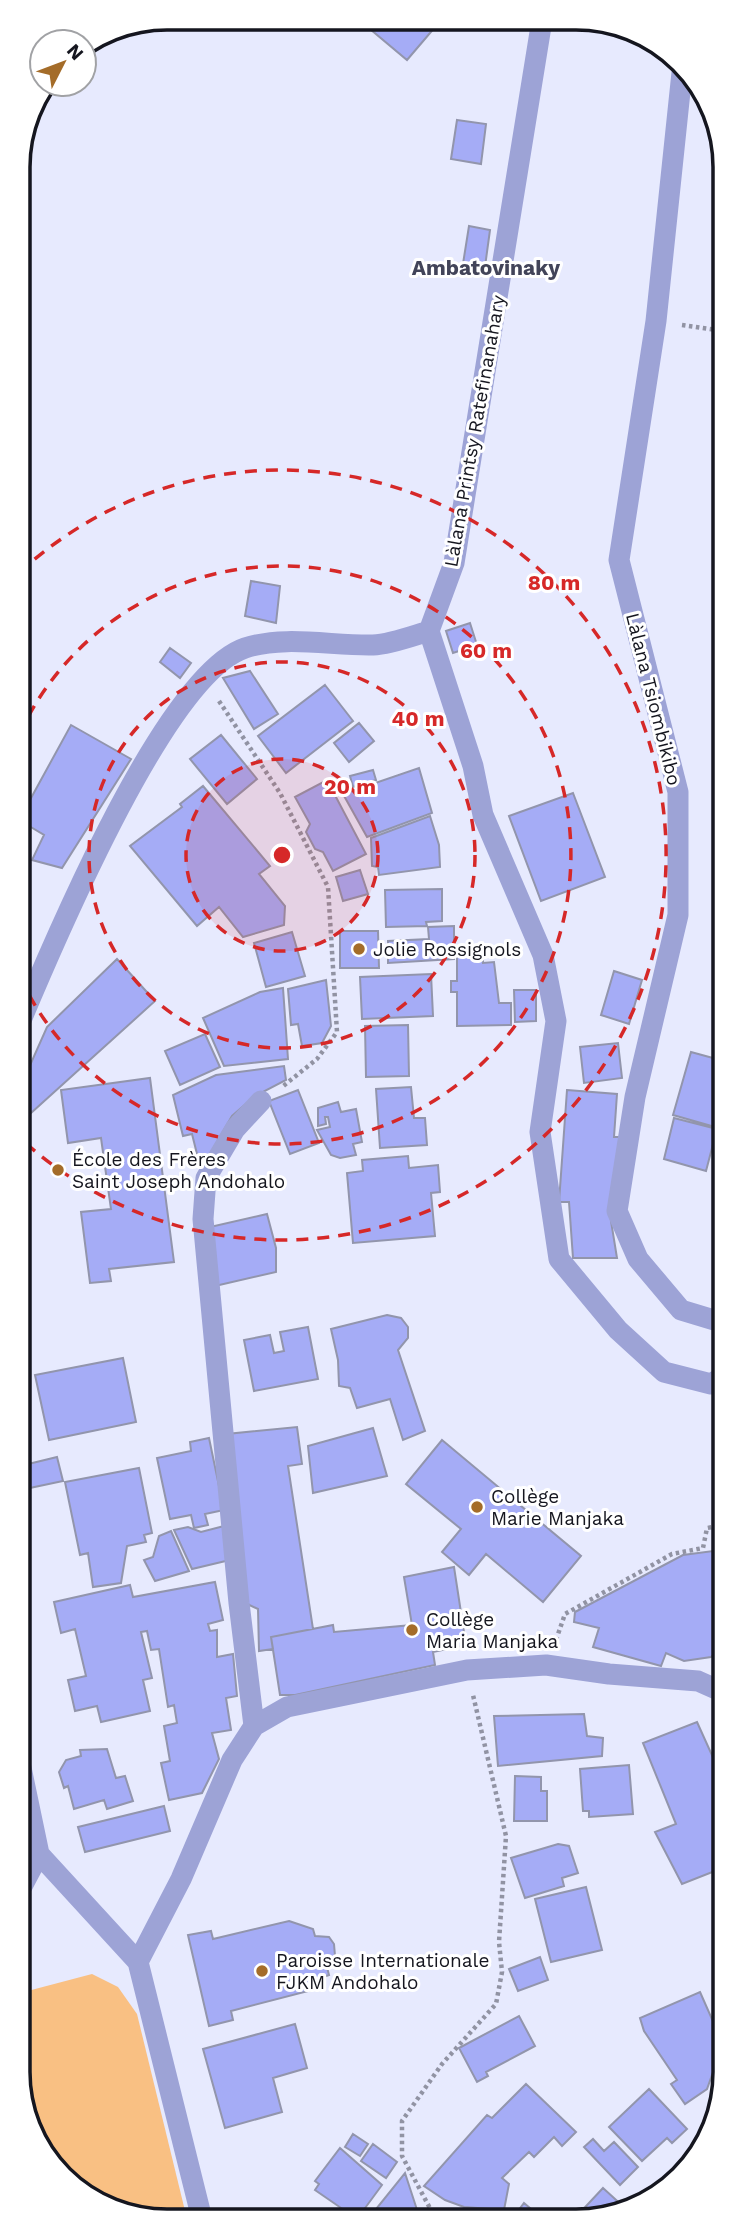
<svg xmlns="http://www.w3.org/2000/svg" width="743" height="2239" viewBox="0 0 743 2239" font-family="'Work Sans',sans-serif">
  <rect width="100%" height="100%" fill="#e7eafe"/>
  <path fill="#f9c083" d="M92 1974 118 1987 137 2014 187 2219H137L61 2178 20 2102V1993Z"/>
  <path fill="#a5acf6" stroke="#9295ac" stroke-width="2" d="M358 19H442L407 60Z
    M457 120 486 124 481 164 451 159Z
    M469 226 490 230 484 274 462 270Z
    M717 229H723V260H720Z
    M251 581 280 586 276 623 245 616Z
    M470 623 477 645 453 653 446 631Z
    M170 648 191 663 180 678 160 662Z
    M250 671 278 714 254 729 223 678Z
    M325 685 353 721 286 773 258 736Z
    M359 723 374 741 349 762 334 743Z
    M71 725 131 759 62 868 32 860 44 835 19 820Z
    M221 735 257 779 227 804 190 759Z
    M419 768 432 813 367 837 343 794Z
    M373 770 376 780 353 787 350 776Z
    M327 780 366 854 333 871 323 852 315 849 306 832 310 824 295 797Z
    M203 786 270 866 259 874 285 906 284 925 243 937 219 907 197 926 130 846 182 807 180 804Z
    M573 793 605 877 541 901 509 816Z
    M430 816 439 845 440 867 379 875 378 867 372 866 371 838Z
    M360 870 368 894 343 901 336 877Z
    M442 889V921L426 922 427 926 386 927 385 890Z
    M454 926V959L388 963V941L429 939 428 927Z
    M340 931H378L379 968H340Z
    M292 932 305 976 266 987 254 943Z
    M457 957H483V963L494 962 499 1003H511V1025L457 1026V992H451V981H457Z
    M117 959 155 1001 31 1113 19 1098V1090L47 1027Z
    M614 971 642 980 629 1024 601 1015Z
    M431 974 433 1016 362 1019 360 977Z
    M326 980 331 1026 322 1043 302 1046 298 1024 291 1025 288 989Z
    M283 988 288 1059 224 1066 203 1018 260 992Z
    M514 990H536V1021L515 1022Z
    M408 1025 409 1076 366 1077 365 1026Z
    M205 1034 220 1067 180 1085 165 1051Z
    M618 1043 622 1078 584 1083 580 1047Z
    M691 1052 724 1061 722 1129 673 1115Z
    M284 1066 286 1080 255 1096 232 1116 209 1156 198 1158 192 1134 183 1136 173 1095 216 1075Z
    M150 1078 174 1262 109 1269 111 1281 90 1283 81 1212 111 1209 101 1138 68 1143 61 1090Z
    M411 1087 414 1118H425L427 1145 380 1148 376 1089Z
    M298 1090 319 1143 290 1154 269 1101Z
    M567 1090 617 1094 614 1137H622L611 1221 617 1258H573L569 1202H559Z
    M338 1102 341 1112 356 1109 362 1142 353 1144 356 1155 340 1158 331 1155 317 1130 330 1127 328 1117H325L326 1124 318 1126V1108Z
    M674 1118 717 1129 706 1171 664 1159Z
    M408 1156 409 1168 438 1165 440 1192 431 1193 435 1236 353 1243 347 1173 363 1171 362 1160Z
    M267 1214 276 1248V1272L215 1286 210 1227Z
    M19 1283 29 1343 19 1344Z
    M387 1315 401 1318 408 1327V1338L398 1350 425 1431 403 1440 390 1399 357 1408 350 1388 339 1386 338 1360 331 1329Z
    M308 1327 318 1379 254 1391 244 1340 270 1335 274 1353 284 1351 280 1332Z
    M123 1358 136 1422 49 1440 35 1375Z
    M297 1427 302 1464 288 1466 313 1629 271 1637 273 1649 259 1651 258 1609 245 1603 227 1434Z
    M373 1428 387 1476 313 1493 308 1446Z
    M209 1438 224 1510 205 1514 208 1525 194 1528 191 1515 170 1519 157 1458 191 1451 190 1442Z
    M442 1440 581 1556 543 1602 486 1554 469 1575 442 1552 461 1529 406 1484Z
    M57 1457 63 1481 25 1489 20 1466Z
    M139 1468 152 1533 144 1535 146 1542 127 1546 121 1583 93 1587 88 1553 80 1555 65 1482Z
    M224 1526 230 1560 192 1569 174 1530 188 1527 201 1532Z
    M171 1531 189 1571 155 1581 144 1560 153 1557 159 1536Z
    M713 1551 725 1579V1645L711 1657 684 1661 666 1653 661 1666 593 1647 599 1628 574 1622 575 1612 683 1555Z
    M454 1567 466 1645 433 1652 435 1665 295 1695H280L271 1637 333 1625 334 1632 412 1625 404 1577Z
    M215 1582 223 1620 208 1624 210 1631 217 1630V1657L233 1654 237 1696 226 1698 231 1730 212 1733 219 1759 202 1793 169 1800 161 1763 170 1761 164 1726 177 1723 174 1705 168 1707 159 1649 151 1650 147 1631 141 1632 152 1678 143 1680 150 1711 101 1722 97 1706 75 1711 68 1680 86 1676 75 1629 61 1633 54 1602 130 1585 133 1597Z
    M584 1714 587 1736 603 1738 602 1756 498 1766 494 1716Z
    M697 1722 725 1784V1867L682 1884 655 1832 676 1824 643 1743Z
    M107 1749 116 1778 125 1776 133 1801 107 1809 104 1800 74 1809 68 1786 64 1788 59 1772 66 1760 81 1756 80 1750Z
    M629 1765 633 1814 589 1817V1811H583L580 1769Z
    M515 1776 541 1777V1791H547V1821H514Z
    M164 1806 170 1831 85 1852 78 1827Z
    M558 1844 569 1846 578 1873 562 1878 564 1886 525 1898 511 1858Z
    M586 1887 602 1950 551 1962 535 1899Z
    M289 1921 313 1929 315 1936 329 1937 334 1944 335 1956 327 1967 329 1975 323 1977 320 1988 231 2011 233 2020 209 2026 188 1935 211 1931 213 1939Z
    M540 1957 548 1980 518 1991 509 1969Z
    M700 1992 723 2044 707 2089 685 2104 671 2084 677 2080 644 2031 640 2018Z
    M519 2016 535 2046 486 2072 488 2076 477 2082 459 2048Z
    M295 2024 307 2068 273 2078 282 2112 225 2128 203 2049Z
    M526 2084 576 2132 562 2146 554 2137 534 2157 529 2152 502 2178 509 2184 504 2210 464 2207 445 2200 424 2186 487 2115 492 2118Z
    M649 2089 687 2129 672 2143 667 2138 642 2161 609 2127Z
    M353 2134 368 2144 360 2156 345 2147Z
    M593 2139 604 2151 614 2142 638 2167 620 2185 584 2147Z
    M373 2144 397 2162 386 2178 361 2161Z
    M340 2148 382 2185 357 2219 315 2190 319 2184 315 2181Z
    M405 2173 420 2219H368Z
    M603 2188 625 2208 606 2219H574Z
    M524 2203 543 2219H512Z
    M301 2213V2219L250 2216Z"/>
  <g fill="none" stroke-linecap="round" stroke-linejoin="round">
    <path stroke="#9193a3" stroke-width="4.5" stroke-dasharray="3.5 3.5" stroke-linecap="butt" d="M682 325 723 331
      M219 701 280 793 328 887 337 1032 317 1059 282 1087
      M556 1640 565 1614 672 1554 703 1548 707 1528 724 1525
      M432 2212 447 2219
      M427 2219 432 2212 402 2156V2121L442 2064 496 2004 502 1972 499 1942 506 1836 473 1695"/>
    <path stroke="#9da3d6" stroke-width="21" d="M429 631 473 766 483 815 543 955 556 1021 540 1132 559 1259 618 1330 664 1372 711 1384 724 1376
      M429 631 454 563 542 20
      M19 1025C53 944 165 675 245 648 285 635 332 646 373 645 391 644 412 636 429 631
      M254 1726 239 1603 203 1219 206 1178 235 1129 261 1101
      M20 1763 39 1854 138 1962 202 2219
      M20 1890 39 1854
      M138 1962 181 1879 232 1760 254 1726 287 1707 467 1670 546 1665 609 1674 698 1681 725 1693"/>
    <path stroke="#9da3d6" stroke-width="21" d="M683 63 656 321 619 560 678 792V915L635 1097 617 1211 638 1259 681 1310 724 1323"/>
  </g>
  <circle cx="282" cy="855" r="96" fill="#d62828" fill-opacity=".12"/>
  <g fill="none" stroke="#d62828" stroke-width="3.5" stroke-dasharray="12 9">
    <circle cx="282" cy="855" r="96"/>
    <circle cx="282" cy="855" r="193"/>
    <path d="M19 735A289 289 0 1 1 19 975"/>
    <path d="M19 573A385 385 0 1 1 19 1137"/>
  </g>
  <g fill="#a46c29" stroke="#fff" stroke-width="2.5">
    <circle cx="359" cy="949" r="7"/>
    <circle cx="58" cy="1170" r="7"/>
    <circle cx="477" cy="1507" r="7"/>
    <circle cx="412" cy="1630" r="7"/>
    <circle cx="262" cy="1971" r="7"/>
  </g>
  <g text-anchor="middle" stroke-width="6" stroke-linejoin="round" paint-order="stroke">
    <g font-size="19" fill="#15161f" stroke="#fff">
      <text transform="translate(474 431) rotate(-80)" y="7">Làlana Printsy Ratefinanahary</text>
      <text transform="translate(654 699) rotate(76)" y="7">Làlana Tsiombikibo</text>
    </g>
    <g font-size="19" fill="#15161f" stroke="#fff" text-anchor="start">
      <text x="373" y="956">Jolie Rossignols</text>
      <text x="72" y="1166">École des Frères<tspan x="72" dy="22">Saint Joseph Andohalo</tspan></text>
      <text x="491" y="1503">Collège<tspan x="491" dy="22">Marie Manjaka</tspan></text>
      <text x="426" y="1626">Collège<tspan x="426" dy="22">Maria Manjaka</tspan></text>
      <text x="276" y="1967">Paroisse Internationale<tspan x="276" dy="22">FJKM Andohalo</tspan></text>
    </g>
    <g font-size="21" font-weight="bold" fill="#424459" stroke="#fff">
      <text x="486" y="275">Ambatovinaky</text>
    </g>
  </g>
  <path d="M0 0H743V2239H0ZM167 30H576A137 137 0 0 1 713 167V2072A137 137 0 0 1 576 2209H167A137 137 0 0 1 30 2072V167A137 137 0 0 1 167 30Z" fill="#fff" fill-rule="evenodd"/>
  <path fill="none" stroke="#15161f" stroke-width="3.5" d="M167 30H576A137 137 0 0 1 713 167V2072A137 137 0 0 1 576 2209H167A137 137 0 0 1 30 2072V167A137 137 0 0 1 167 30Z"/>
  <circle cx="282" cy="855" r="10" fill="#d62828" stroke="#fff" stroke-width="3.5"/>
  <g font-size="21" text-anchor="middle" font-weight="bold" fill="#d62828" stroke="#fff" stroke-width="6" stroke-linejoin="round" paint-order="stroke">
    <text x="554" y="590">80 m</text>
    <text x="486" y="658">60 m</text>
    <text x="418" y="726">40 m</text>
    <text x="350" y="794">20 m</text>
  </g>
  <g transform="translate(63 63) rotate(48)"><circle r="33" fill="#ffffff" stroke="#a1a2a5" stroke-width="2"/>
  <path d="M0-5L12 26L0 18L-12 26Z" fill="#a46c29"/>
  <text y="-10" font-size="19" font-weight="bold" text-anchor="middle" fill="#15161f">N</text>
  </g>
</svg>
